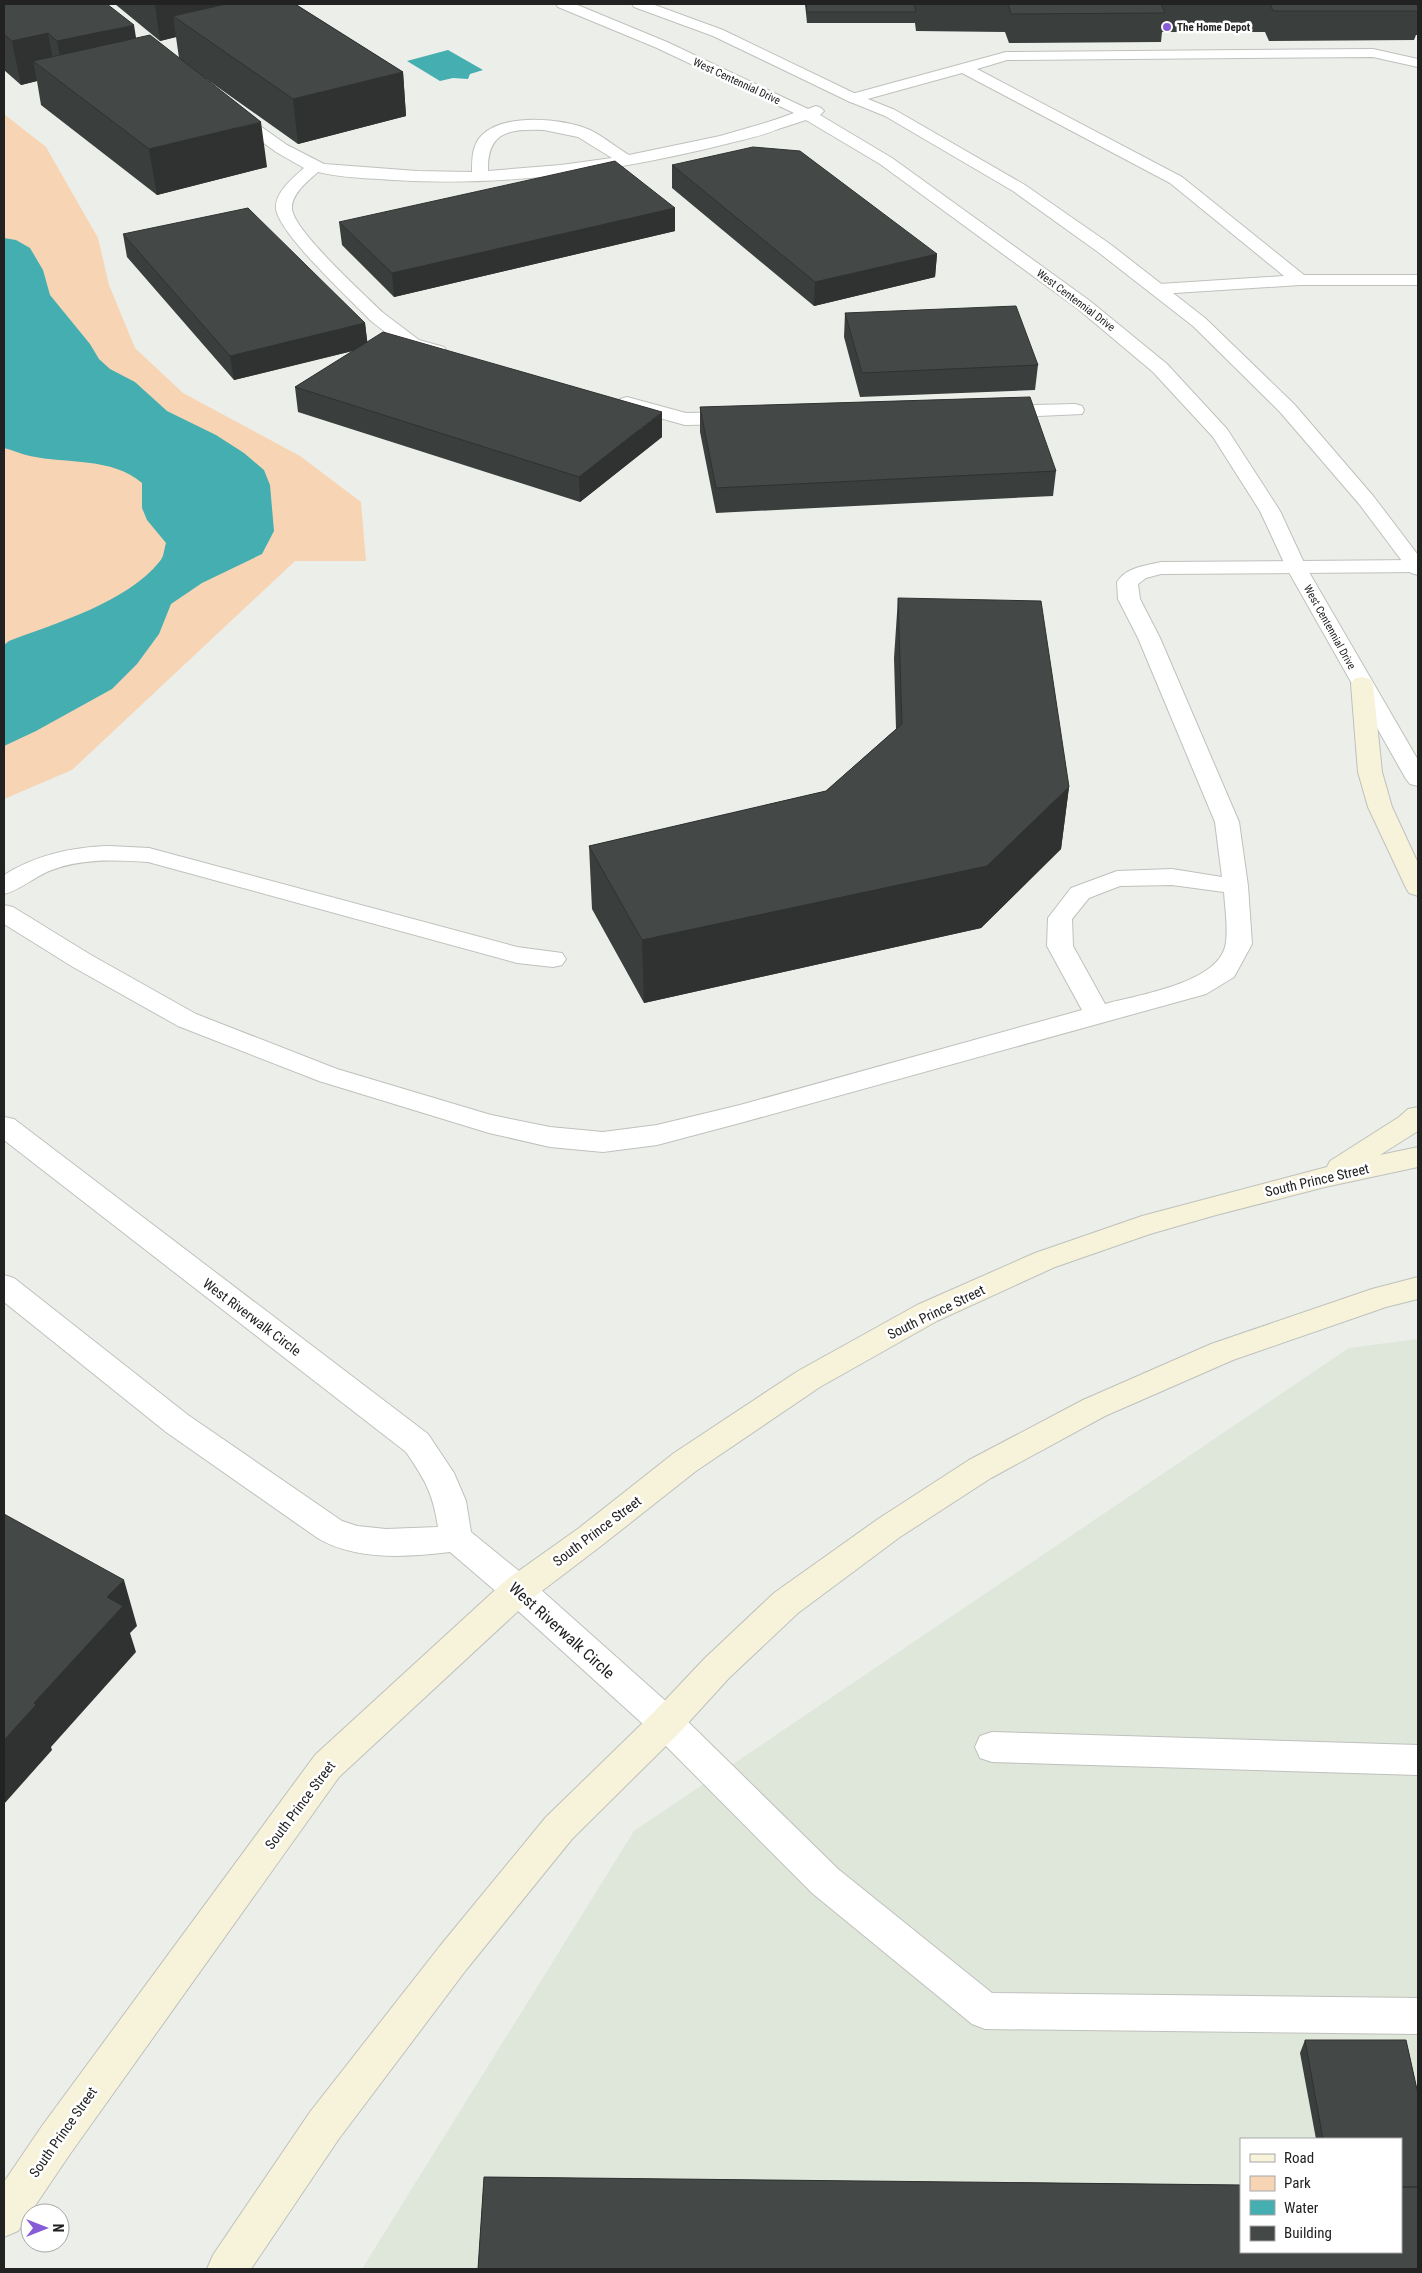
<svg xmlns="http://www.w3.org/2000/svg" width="1422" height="2273" viewBox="0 0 1422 2273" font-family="'Roboto Condensed',sans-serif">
  <rect width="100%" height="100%" fill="#ebeee9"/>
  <path fill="#dfe6da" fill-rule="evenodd" d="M1418 1339V2269H362L634 1831 1349 1348ZM1241 2139H1401V2252H1241Z"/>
  <path fill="#f7d5b4" d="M4 114 46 147 98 238 109 285 135 348 183 393 300 456 361 502 366 561H295L72 770 4 799Z"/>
  <path fill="#45aeb1" d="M448 50 483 70 470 74 468 79 453 78 440 81 407 61Z
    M4 238 16 240 30 248 43 270 50 295 90 344 99 359 110 369 135 382 167 411 216 435 244 453 264 470 270 485 274 531 262 554 202 583 171 604 159 634 137 664 112 689 36 731 4 746V645L9 641C56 623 128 602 160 561 164 557 164 549 166 543L147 520 142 508V483C112 457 67 464 30 456 21 454 12 450 4 448Z"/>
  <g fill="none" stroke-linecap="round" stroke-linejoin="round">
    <defs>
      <path id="lane" d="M1373 49 1418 59V67L1373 57 1007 60 977 69 1182 177 1304 275H1418V285H1300L1159 294 1153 293 1150 289 1153 285 1159 284 1284 276 1170 183 962 73 853 103 848 101 845 98 848 95 1006 52Z
        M231 107 236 109 287 145 324 164 417 171 472 172C472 159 472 145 482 135 505 113 562 118 590 130 604 137 616 147 629 155L720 136 775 120 781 122 783 125C777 133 741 140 730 143 620 171 507 187 393 180 368 178 342 178 318 172 308 181 291 194 292 209 294 231 364 294 382 312L385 316 382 320H370C351 300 277 232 276 208 275 192 294 177 304 168L276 152 226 115 223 112 226 109ZM544 130 578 137 612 158 561 165 488 171C487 131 509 129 544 130Z
        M1418 560V572L1161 574 1146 578 1138 584 1140 599 1160 638 1239 822 1248 886 1252 944 1234 977 1206 994 740 1123 657 1145 603 1152 550 1147 489 1133 319 1081 178 1026 73 967 4 924V905L13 907 91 955 196 1014 337 1069 491 1115 550 1127 603 1132 657 1125 740 1105 1082 1010 1047 946 1048 918 1071 888 1117 871 1172 869 1222 877 1215 822 1138 638 1118 599 1117 582C1127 567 1144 566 1161 562ZM1172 885 1224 892C1225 908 1228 926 1226 942 1222 983 1137 995 1105 1004L1073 946 1072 919 1089 898 1120 886Z
        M109 846 149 848 517 947 562 953 566 959 562 965 553 967 517 963 148 862C114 860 81 858 49 871 33 878 20 890 4 894V875C36 855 72 847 109 846Z
        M666 1708 678 1712 838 1869 992 1993 1418 1998V2034L985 2029 972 2024 812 1893 654 1734 649 1723 654 1712Z
        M992 1732 1418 1745V1775L992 1762 980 1758 975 1747 980 1736Z"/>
      <path id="street" d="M556 4H575L667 42 808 109 816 106 821 108 824 111 820 115 892 158 1090 301 1167 364 1227 429 1280 511 1306 567 1418 760V786L1410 784 1406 779 1286 567 1260 511 1213 437 1153 372 1078 309 880 164 806 120 775 130 769 128 767 125 769 122 794 113 657 48 558 7Z
        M632 4H652L723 30 858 95 895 110 1025 185 1110 244 1205 318 1294 404 1374 497 1418 555V575L1411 573 1360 505 1280 412 1193 326 1098 252 1013 191 885 116 848 101 713 36 634 7Z
        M376 311 382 312 419 340 444 347 447 351 444 355C418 361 389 335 370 320L367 316 370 312Z
        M627 397 686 413 737 412 744 414 747 418 744 422 737 424 685 425 620 407 618 403 620 399Z
        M1075 404 1082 406 1084 410 1082 414 997 418 990 416 988 412 990 408 997 406Z
        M4 1117 14 1119 428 1434 454 1473 466 1501 471 1532 530 1580 678 1712 683 1723 678 1734 666 1738 654 1734 506 1600 450 1552C407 1557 358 1561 319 1539L166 1432 4 1302V1275L14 1278 188 1415 342 1521 357 1526 386 1529 438 1527C433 1493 425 1480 406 1452L4 1140Z"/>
      <path id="secondary" d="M1362 677 1370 679 1373 684 1382 772 1392 807 1418 863V896L1409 893 1406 888 1368 807 1358 772 1351 684 1354 679Z
        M1418 1107V1131L1380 1155 1418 1147V1167L1325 1187 1216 1215 1150 1234 1055 1267 937 1321 820 1387 696 1471 601 1546 530 1600 339 1777 70 2154 18 2231 4 2237V2182L42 2126 315 1755 506 1580 579 1528 674 1453 798 1371 917 1305 1035 1253 1142 1216 1327 1167 1330 1161 1399 1117 1408 1109Z
        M1418 1277V1299L1386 1307 1233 1360 1105 1416 991 1478 900 1537 798 1613 729 1678 678 1734 572 1839 466 1970 338 2140 251 2269H207L213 2255 310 2112 440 1946 546 1817 654 1712 705 1658 774 1593 878 1519 969 1460 1083 1400 1211 1344 1372 1289Z"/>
    </defs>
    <use href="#lane" stroke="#bfc1bd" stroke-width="2"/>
    <use href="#street" stroke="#bfc1bd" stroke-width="2"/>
    <use href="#secondary" stroke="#bfc1bd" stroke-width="2"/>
    <use href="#lane" fill="#fff" fill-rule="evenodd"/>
    <use href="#street" fill="#fff" fill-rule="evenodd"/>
    <use href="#secondary" fill="#f7f2da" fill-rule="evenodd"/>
  </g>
  <path fill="#3a3e3c" d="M4 4 136 38 179 58 176 37 160 41 115 4H295L403 72 406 116 298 144 195 71 267 167 157 195 41 105 37 81 21 85 4 70Z
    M805 4H1418V35H1416L1414 40 1269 41 1265 32H1162L1161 42 1009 43 1005 32 916 31 915 23H807Z
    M672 165 937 254 935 277 814 306 672 188Z
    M675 208V231L394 297 342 245 339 222Z
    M123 234 365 323 367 342 662 437 580 502 298 412 295 387 353 351 234 380 127 257Z
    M845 313 1038 365 1035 390 860 397 844 337Z
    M700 407 1056 471 1053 496 716 513 700 432Z
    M898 598 1069 787 1061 849 981 928 644 1003 592 909 589 846 826 791 896 729 894 658Z
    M1305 2040H1406L1418 2094V2269H478L484 2177 1241 2185V2252H1401V2139H1316L1300 2053Z"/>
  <path fill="#303231" d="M155 4H228L173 16 176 37 160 41Z
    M134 25 141 69 65 85 57 41Z
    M48 33 56 76 33 61 37 81 21 85 12 41Z
    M403 72 406 116 298 144 293 99Z
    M261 122 267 167 157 195 149 149Z
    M675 208V231L394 297 392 273Z
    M937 254 935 277 814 306 815 282Z
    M365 323 368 347 234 380 230 356Z
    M662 412V437L580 502 579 477Z
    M1069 787 1061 849 981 928 644 1003 642 940Z
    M124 1580 137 1626 130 1633 136 1652 51 1747 52 1750 4 1804V1740L34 1703 107 1597Z"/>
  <path fill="#444846" stroke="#303231" d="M4 4H107L134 25 57 41 48 33 12 41 4 34Z
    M226 4H295L403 72 293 99 173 16Z
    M806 4H914L916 12H807Z
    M1008 4H1161L1165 13 1011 14Z
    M1270 4H1418V11H1273Z
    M150 35 261 122 149 149 33 61Z
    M753 147 800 151 937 254 815 282 672 165Z
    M615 161 675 208 392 273 339 222Z
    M248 208 365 323 230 356 123 234Z
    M1016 306 1038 365 862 373 845 313Z
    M383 332 662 412 579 477 295 387Z
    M1030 397 1056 471 716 488 700 407Z
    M898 598 1041 601 1069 787 987 866 642 940 589 846 826 791 902 724Z
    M4 1514 124 1580 107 1597 123 1606 34 1703 36 1705 4 1740Z
    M1305 2040H1406L1418 2094V2187H1401V2139H1323Z
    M484 2177 1241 2185V2252H1401V2187H1418V2269H478Z"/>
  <circle fill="#875dd7" stroke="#fff" stroke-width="2" cx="1167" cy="27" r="5"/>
  <g text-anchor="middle" stroke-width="5" stroke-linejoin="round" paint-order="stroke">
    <g font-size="11" font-weight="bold" fill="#212221" stroke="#fff" text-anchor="start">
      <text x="1177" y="31">The Home Depot</text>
    </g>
    <g font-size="11" fill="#212221" stroke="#fff">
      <text transform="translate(737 81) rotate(25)" y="4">West Centennial Drive</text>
      <text transform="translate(1076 300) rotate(37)" y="4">West Centennial Drive</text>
      <text transform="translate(1330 627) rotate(61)" y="4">West Centennial Drive</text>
    </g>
    <g font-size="14" fill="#212221" stroke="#fff">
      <text transform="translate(1317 1180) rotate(-13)" y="5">South Prince Street</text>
      <text transform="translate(936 1312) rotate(-26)" y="5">South Prince Street</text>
      <text transform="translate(252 1317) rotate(37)" y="5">West Riverwalk Circle</text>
      <text transform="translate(597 1531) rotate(-37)" y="5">South Prince Street</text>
      <text transform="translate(300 1805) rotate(-53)" y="5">South Prince Street</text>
      <text transform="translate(63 2132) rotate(-55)" y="5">South Prince Street</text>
    </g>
    <g font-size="16" fill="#212221" stroke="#fff">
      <text transform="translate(562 1630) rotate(42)" y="6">West Riverwalk Circle</text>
    </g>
  </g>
  <rect width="1422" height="2273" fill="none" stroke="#212221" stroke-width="10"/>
  <rect x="1240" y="2138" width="162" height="115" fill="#ffffff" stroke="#a6a7a6"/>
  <rect x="1250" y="2154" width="25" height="8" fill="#f7f2da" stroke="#a6a7a6"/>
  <text x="1284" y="2163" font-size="15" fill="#212221">Road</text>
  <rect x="1250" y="2176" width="25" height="15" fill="#f7d5b4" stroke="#a6a7a6"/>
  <text x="1284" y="2188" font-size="15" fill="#212221">Park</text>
  <rect x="1250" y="2200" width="25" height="15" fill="#45aeb1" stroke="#a6a7a6"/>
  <text x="1284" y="2213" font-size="15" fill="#212221">Water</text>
  <rect x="1250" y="2226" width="25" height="15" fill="#444846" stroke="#a6a7a6"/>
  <text x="1284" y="2238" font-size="15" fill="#212221">Building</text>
  <g transform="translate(45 2228) rotate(90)"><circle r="24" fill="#ffffff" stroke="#a6a7a6"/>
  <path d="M0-4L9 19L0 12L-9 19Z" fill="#875dd7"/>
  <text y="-8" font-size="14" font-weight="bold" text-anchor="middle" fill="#212221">N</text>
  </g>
</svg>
